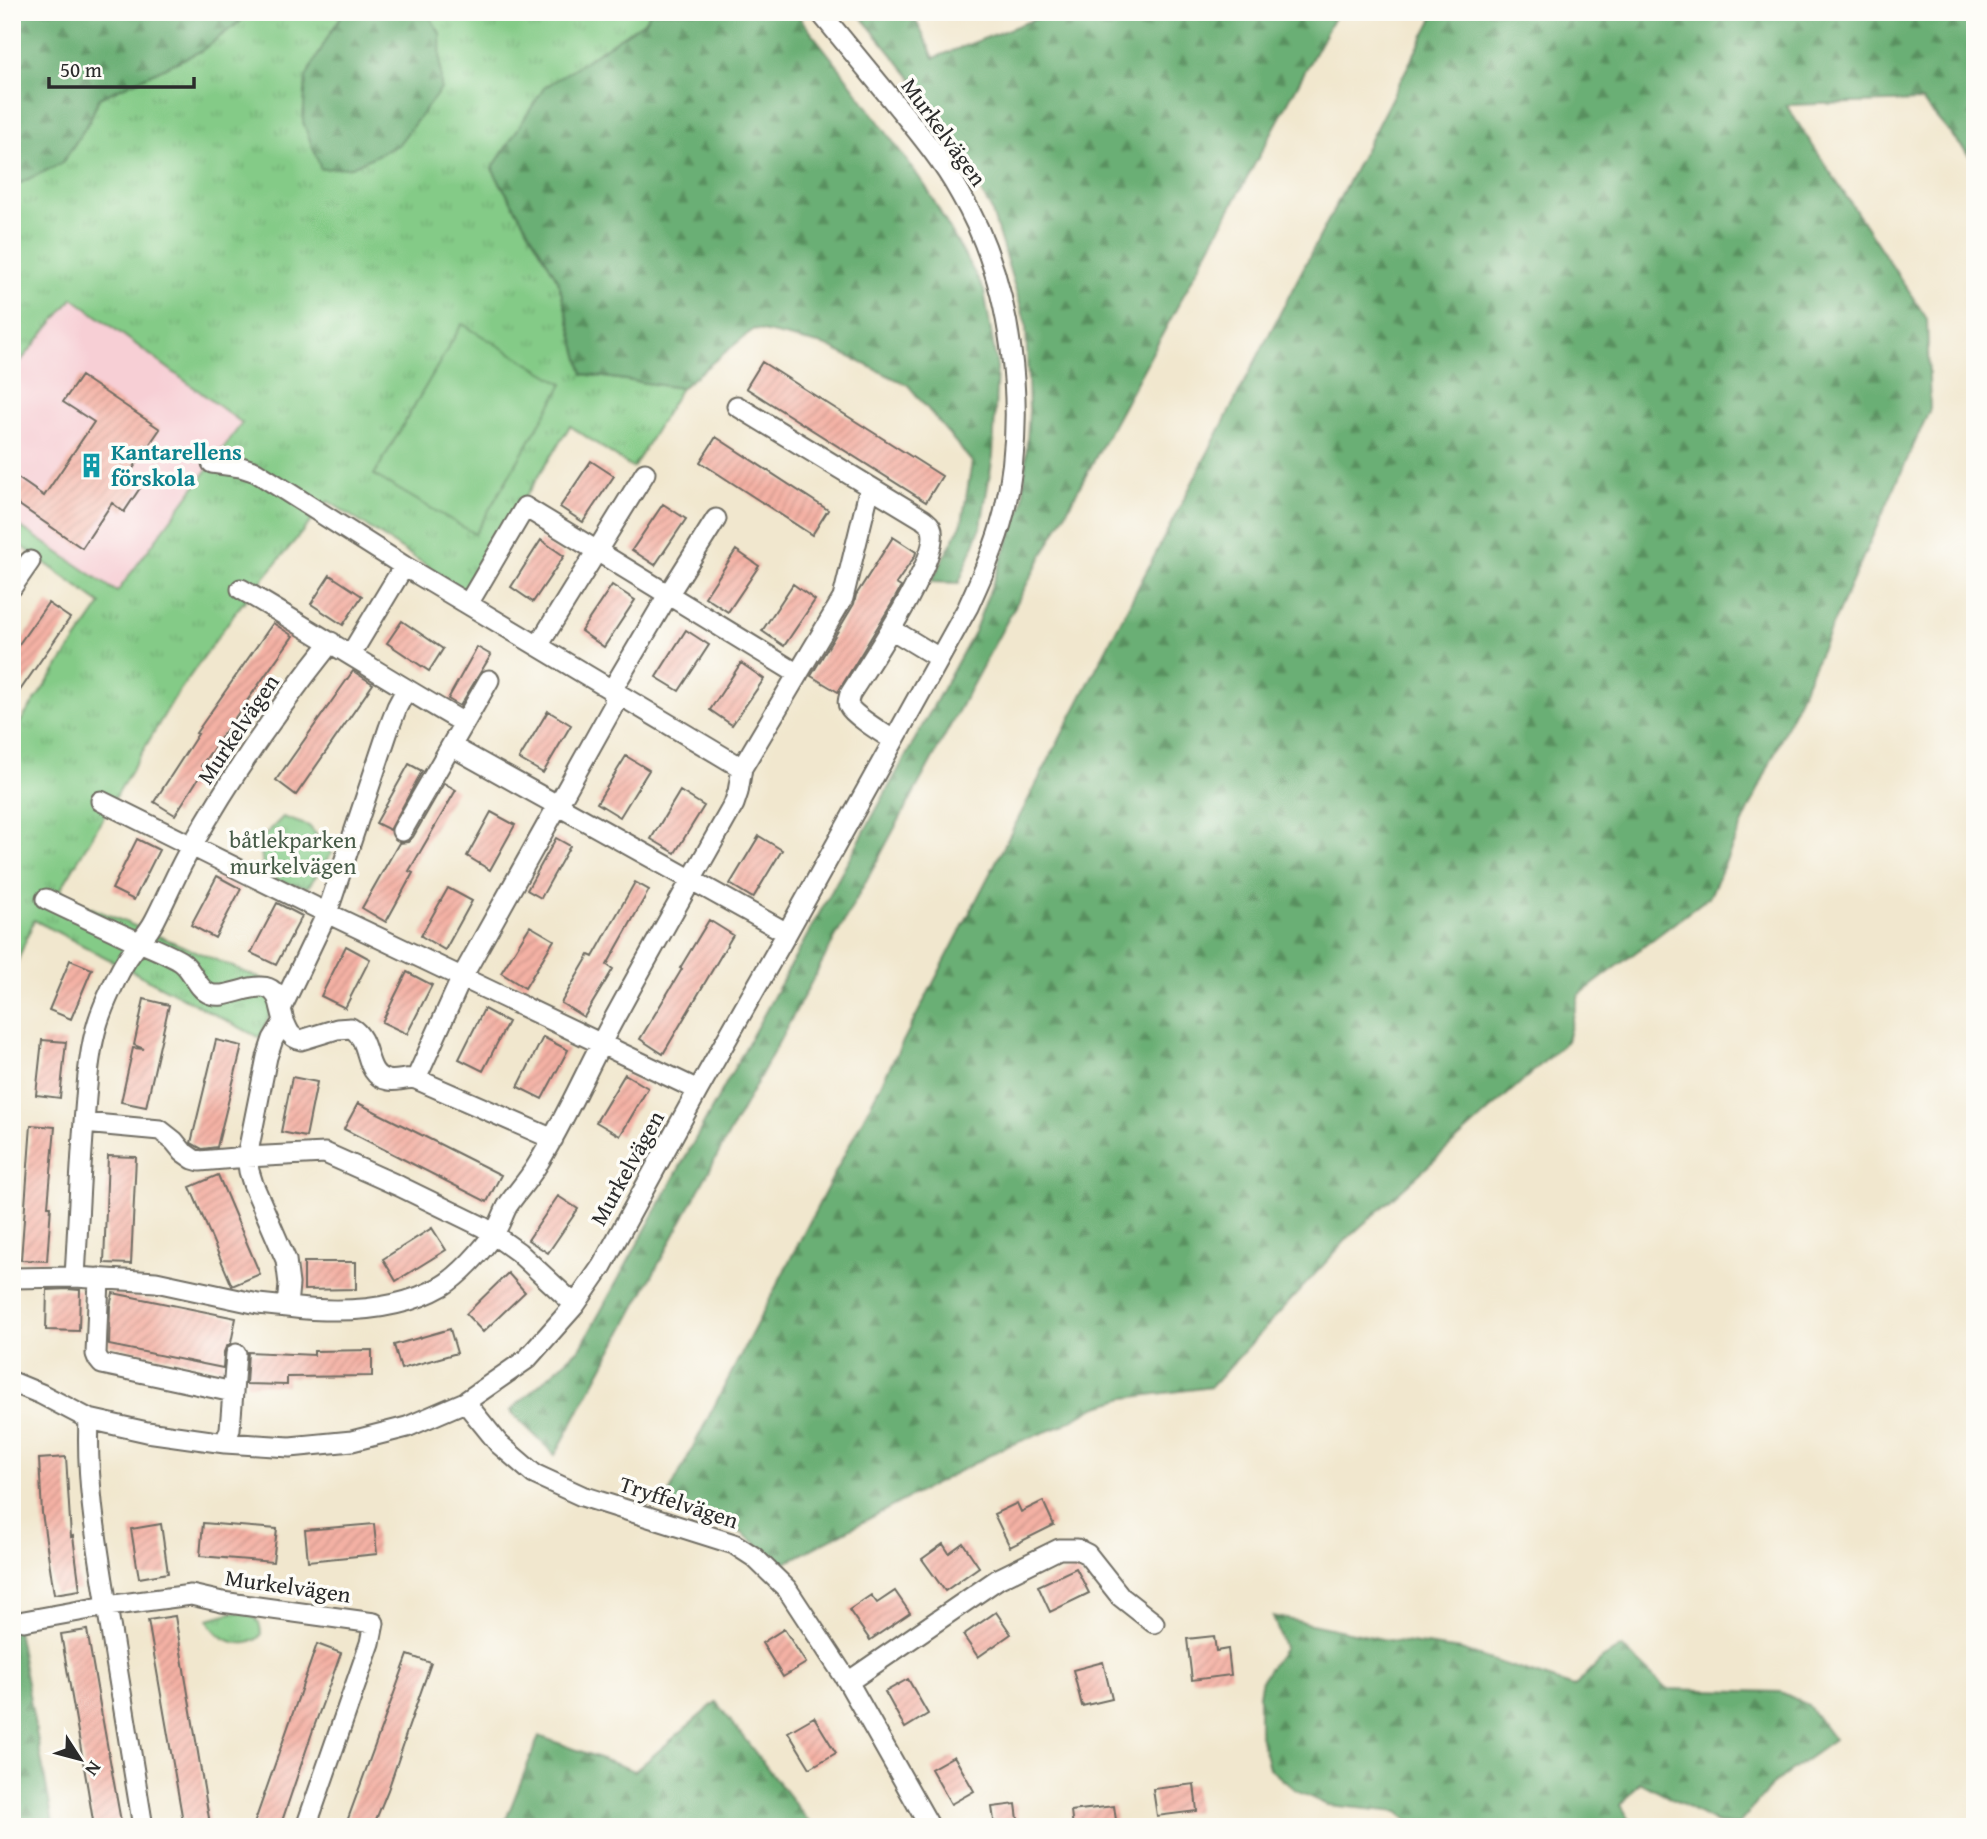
<svg xmlns="http://www.w3.org/2000/svg" width="1987" height="1839" viewBox="0 0 1987 1839" font-family="'Gentium Book Plus',serif">
  <defs>
    <pattern id="grass-tufts" width="24" height="20" patternUnits="userSpaceOnUse" patternTransform="scale(1.75)"><rect width="24" height="20" fill="#84cb87"/><path d="M3 7l-1-3M5 7V3M7 7l1-3M15 17l-1-3M17 17v-4M19 17l1-3" fill="none" stroke="#72ae75"/></pattern>
    <pattern id="forest-firs" width="22" height="20" patternUnits="userSpaceOnUse" patternTransform="scale(1.75)"><rect width="22" height="20" fill="#6baf74"/><path d="M5 1l3.5 6h-7zM16 11l3.5 6h-7z" fill="#588f5f"/></pattern>
    <pattern id="building-hatch" width="6" height="6" patternUnits="userSpaceOnUse" patternTransform="scale(1.75)"><rect width="6" height="6" fill="#f4b1a4"/><path d="M-1 1l2-2M0 6l6-6M5 7l2-2" fill="none" stroke="#d1988d"/></pattern>
  </defs>
  <rect width="100%" height="100%" fill="#fdfcf7"/>
  <filter id="ink" filterUnits="userSpaceOnUse"><feTurbulence type="fractalNoise" baseFrequency=".0143" numOctaves="2"/><feDisplacementMap in="SourceGraphic" scale="14" xChannelSelector="R" yChannelSelector="G"/><feConvolveMatrix kernelMatrix="1 2 1 2 8 2 1 2 1" color-interpolation-filters="sRGB"/></filter>
  <filter id="wash" filterUnits="userSpaceOnUse"><feTurbulence type="fractalNoise" baseFrequency=".00686" numOctaves="4" result="noise"/><feDisplacementMap in="SourceGraphic" scale="28" xChannelSelector="R" yChannelSelector="G"/><feGaussianBlur stdDeviation="1.57" result="paint"/><feColorMatrix in="noise" values="0 0 0 0 0 0 0 0 0 0 0 0 0 0 0 0 0 1.4 0 .05"/><feComposite in="paint" operator="in"/></filter>
  <g filter="url(#wash)">
    <rect width="100%" height="100%" fill="#f1e7ce"/>
    <path fill="#f7cfd5" d="M73 298 242 423 117 592 12 521V409L16 403 12 399V379L15 368Z"/>
    <path fill="url(#grass-tufts)" stroke="#587b59" stroke-width="2" d="M246 12H651L644 22 492 169 558 280 583 374 681 388 633 468 570 426 466 591 328 501 237 610 173 700 61 889 65 897 281 987 260 1038 34 920 12 975V734L101 604 12 539V521L117 592 242 423 73 298 15 368 12 361V187L62 163 89 122 99 98 201 51 243 19Z
      M283 817 309 826 332 853 308 887 280 882 263 869 260 840Z
      M234 1612C250 1613 261 1616 261 1635 245 1653 215 1639 208 1619Z"/>
    <path fill="url(#forest-firs)" stroke="#4b6d50" stroke-width="2" d="M12 12H246L243 19 201 51 99 98 89 122 62 163 12 187Z
      M344 12H427L440 33 441 89 398 145 352 167 321 169 303 122 306 77 330 33Z
      M651 12H795L841 70 926 187 984 290 997 367 993 456 981 526 959 583 931 582 962 523 972 462 908 385 827 346 754 329 681 388 583 374 558 280 492 169 544 88 644 22Z
      M857 12H912L934 58 1053 12H1337L555 1455 510 1411 581 1347 974 632 1023 503 1029 410 1026 324 991 209 919 87Z
      M1436 12H1975V162L1922 101 1786 105 1927 319 1930 409 1710 896 1579 995 1567 1041 1349 1237 1211 1387 1125 1398 1095 1407 1061 1426 1005 1447 783 1564 742 1533 662 1507Z
      M12 1604 54 1827H12Z
      M1273 1616 1382 1639 1461 1650 1574 1687 1602 1659 1622 1647 1666 1689 1781 1692 1808 1705 1834 1740 1774 1783 1738 1825 1717 1823 1640 1782 1621 1805 1634 1827H1417L1398 1812 1327 1805 1295 1790 1269 1768 1259 1731V1695L1262 1679 1284 1648Z
      M716 1702 813 1827H503L539 1736 635 1771Z"/>
    <path fill="#84cb87" stroke="#587b59" stroke-width="2" d="M462 324 563 384 475 534 374 475Z"/>
    <g id="blocks">
      <path fill="url(#building-hatch)" d="M762 362 942 476 926 502 746 388Z
        M81 376 160 429 130 473 144 482 124 512 112 503 82 548 12 500V474L44 496 94 422 63 402Z
        M716 437 828 510 812 535 700 462Z
        M591 461 614 476 583 522 560 507Z
        M663 504 686 519 655 565 632 550Z
        M893 537 916 552 915 556 896 584 901 587 891 605 838 692 811 676 854 604 856 595Z
        M541 540 564 556 533 602 511 587Z
        M736 550 759 566 728 612 705 597Z
        M330 575 362 596 343 625 311 604Z
        M793 584 815 600 784 646 762 631Z
        M612 585 635 600 604 647 581 631Z
        M48 603 70 618 12 702V654Z
        M402 621 443 649 429 671 387 643Z
        M273 623 293 636 201 766 205 768 175 815 154 802 198 734 196 733Z
        M686 630 709 645 679 691 656 677Z
        M477 647 491 655 460 706 448 699Z
        M741 663 764 679 732 725 710 710Z
        M353 671 373 684 296 795 276 780Z
        M548 711 571 725 543 773 519 759Z
        M626 756 649 770 620 817 597 803Z
        M409 764 422 771 390 830 376 823Z
        M444 783 456 790 409 871 413 873 386 922 362 908 399 843 408 842 413 837Z
        M680 791 704 806 675 853 651 839Z
        M491 812 515 825 490 870 467 856Z
        M759 836 782 850 753 898 730 884Z
        M556 838 570 846 541 898 527 890Z
        M137 839 159 850 134 900 112 889Z
        M217 876 241 889 215 938 191 925Z
        M635 882 649 890 607 965 613 969 584 1017 561 1003 589 955 593 957Z
        M448 888 472 901 445 950 421 936Z
        M277 903 302 916 276 965 251 953Z
        M709 920 733 935 663 1054 640 1039 682 969 680 968Z
        M530 926 554 940 525 988 501 973Z
        M346 946 370 959 345 1008 321 996Z
        M70 960 92 969 71 1019 49 1010Z
        M407 972 432 985 407 1034 382 1022Z
        M144 999 169 1005 146 1107 121 1102 133 1048 144 1049 134 1045Z
        M484 1009 508 1022 483 1071 459 1059Z
        M543 1037 568 1050 542 1099 518 1087Z
        M42 1040 66 1042 60 1098 36 1095Z
        M216 1040 242 1046 217 1147 202 1149 191 1143Z
        M625 1074 648 1088 620 1136 596 1122Z
        M292 1077 317 1082 306 1137 281 1132Z
        M358 1103 501 1175 487 1202 344 1129Z
        M31 1125 55 1127 48 1206H51L47 1261 21 1260Z
        M108 1156 136 1157 131 1264 104 1263Z
        M218 1175 260 1274 232 1286 190 1187Z
        M558 1196 578 1209 548 1253 528 1240Z
        M432 1228 446 1250 396 1281 383 1259Z
        M304 1262H356V1289L304 1290Z
        M508 1273 525 1292 483 1332 466 1314Z
        M67 1289 80 1290 79 1331 46 1330 47 1290Z
        M113 1293 236 1318 231 1343 226 1347 224 1352 223 1368 109 1345 110 1306Z
        M450 1329 457 1353 401 1369 394 1345Z
        M372 1350V1376L287 1377V1385L246 1384 248 1352 314 1355V1351Z
        M66 1457 71 1537 73 1536 80 1590 54 1594 42 1513 39 1459Z
        M1043 1501 1054 1525 1010 1547 994 1514 1017 1503 1021 1512Z
        M203 1523 277 1529 273 1562 200 1556Z
        M161 1524 168 1573 139 1578 131 1529Z
        M374 1524 377 1554 308 1561 305 1530Z
        M963 1543 979 1567 945 1591 922 1559 943 1544 949 1553Z
        M1076 1568 1089 1593 1050 1612 1038 1586Z
        M895 1591 910 1613 870 1640 849 1610 871 1595 877 1603Z
        M996 1612 1011 1634 978 1657 963 1635Z
        M175 1616 210 1824 194 1827H184L148 1620Z
        M784 1629 806 1663 783 1677 762 1643Z
        M87 1630 100 1705 122 1827H94L88 1790 61 1634Z
        M1214 1636 1216 1651 1228 1649 1231 1675 1192 1680 1187 1639Z
        M317 1644 341 1653 314 1727 280 1827H253Z
        M408 1655 431 1663 404 1740H405L388 1790 373 1827H345Z
        M1103 1662 1112 1699 1082 1706 1073 1670Z
        M908 1679 928 1714 905 1728 885 1692Z
        M814 1717 836 1753 810 1768 788 1732Z
        M954 1756 974 1791 951 1804 931 1769Z
        M1194 1784 1197 1811 1157 1816 1153 1789Z
        M1016 1804 1019 1827H995L992 1807Z
        M1114 1806 1117 1827H1073L1071 1811Z"/>
    </g>
  </g>
  <g filter="url(#ink)">
    <use href="#blocks" fill-opacity="0" stroke="#706d64" stroke-width="2"/>
    <g fill="none" stroke-linecap="round" stroke-linejoin="round">
      <defs>
        <path id="minor" d="M737 406 923 519C926 522 929 523 931 527 944 554 867 667 850 694 849 698 847 703 849 706 853 715 884 734 893 740
          M212 463 241 467 256 472 404 566 742 768
          M12 587 30 561
          M241 589C316 633 389 680 464 723
          M468 604 525 507 798 674
          M891 629 939 658
          M538 646 645 473
          M351 654 404 566
          M489 680 451 746 787 933
          M406 690 397 707 389 728 327 913 281 1009 284 1021 273 1039 267 1057 247 1157 249 1171 253 1184 286 1260 289 1284 287 1307C337 1313 397 1312 442 1286 459 1276 483 1250 494 1233 500 1225 503 1214 508 1205 517 1192 528 1180 536 1167 566 1119 588 1066 615 1017 654 945 694 875 734 804L738 792 742 768 843 598 870 487
          M101 801 327 913 698 1090
          M402 831 451 746
          M46 899C73 912 99 924 125 936 143 944 163 951 180 961 192 968 196 987 208 993 230 1005 273 963 281 1009
          M284 1021C288 1030 290 1038 301 1040L337 1029 351 1028C373 1040 362 1075 388 1080 397 1082 406 1077 416 1079L553 1139
          M416 1079 462 977 615 703 612 690 668 595 716 519
          M84 1123 160 1130 174 1141 183 1152 193 1159 200 1161 247 1157 325 1153 399 1186 483 1227 518 1252 575 1305
          M12 1278 75 1277
          M99 1278 96 1354 98 1359 102 1364 233 1392 230 1429 225 1443
          M287 1307 258 1304 156 1282 75 1277C78 1225 80 1174 84 1122 87 1089 88 1054 98 1022 103 1006 120 968 130 955 138 943 148 934 155 920 168 895 178 869 193 844 233 773 280 706 331 642
          M12 1382 41 1394 89 1419 147 1432 225 1443 290 1447 352 1441 407 1427 465 1402 527 1359 575 1305 602 1266 698 1090 787 933 968 607C982 576 996 545 1004 513 1028 412 1013 283 960 193 943 162 920 134 898 107 872 75 846 44 820 12
          M233 1392 236 1354
          M465 1402 499 1444 534 1474 582 1496 734 1544 754 1557 787 1589 848 1682 930 1827
          M24 1621 107 1606C97 1543 86 1482 89 1419
          M848 1682 998 1579 1059 1549H1077L1087 1554 1121 1597 1154 1623
          M143 1827 107 1606 191 1595 222 1602 374 1623 370 1643 306 1827"/>
      </defs>
      <use href="#minor" stroke="#706d64" stroke-width="23"/>
      <use href="#minor" stroke="#fff" stroke-width="19"/>
    </g>
  </g>
  <defs>
    <symbol id="building-bare" viewBox="-9 -9 18 18"><path d="M-4-6H4V6H1V3H-1V6H-4ZM-2.5-4.3h1.7v1.8h-1.7ZM.8-4.3h1.7v1.8H.8ZM-2.5-1h1.7V.8h-1.7ZM.8-1h1.7V.8H.8Z" fill="#0f9aa8" stroke="#fdfcf7" stroke-width="2.5" paint-order="stroke"/></symbol>
  </defs>
  <g fill-rule="evenodd">
    <use href="#building-bare" x="74" y="448" width="35" height="35"/>
  </g>
  <g text-anchor="middle" stroke-width="7" stroke-linejoin="round" paint-order="stroke">
    <g font-size="23" fill="#2b2b2b" stroke="#fdfcf7">
      <text transform="translate(944 132) rotate(54)" y="8">Murkelvägen</text>
      <text transform="translate(238 729) rotate(-56)" y="8">Murkelvägen</text>
      <text transform="translate(627 1168) rotate(-61)" y="8">Murkelvägen</text>
      <text transform="translate(679 1502) rotate(18)" y="8">Tryffelvägen</text>
      <text transform="translate(288 1586) rotate(8)" y="8">Murkelvägen</text>
    </g>
    <g font-size="23" font-weight="bold" fill="#0d838f" stroke="#fdfcf7" text-anchor="start">
      <text x="111" y="460">Kantarellens<tspan x="111" dy="26">förskola</tspan></text>
    </g>
    <g font-size="23" fill="#465b47" stroke="#fdfcf7">
      <text x="293" y="848">båtlekparken<tspan x="293" dy="26">murkelvägen</tspan></text>
    </g>
  </g>
  <rect width="1987" height="1839" fill="none" stroke="#fdfcf7" stroke-width="42"/>
  <g transform="translate(80 1759) rotate(126)" stroke="#fdfcf7" stroke-width="5" paint-order="stroke">
  <path d="M0-5L12 26L0 18L-12 26Z" fill="#2b2b2b"/>
  <text y="-10" font-size="19" font-weight="bold" text-anchor="middle" fill="#2b2b2b">N</text>
  </g>
  <path d="M49 77v10h145v-10" fill="none" stroke="#2b2b2b" stroke-width="3.5"/>
  <text x="60" y="77" font-size="21" fill="#2b2b2b" stroke="#fdfcf7" stroke-width="5" paint-order="stroke">50 m</text>
</svg>
